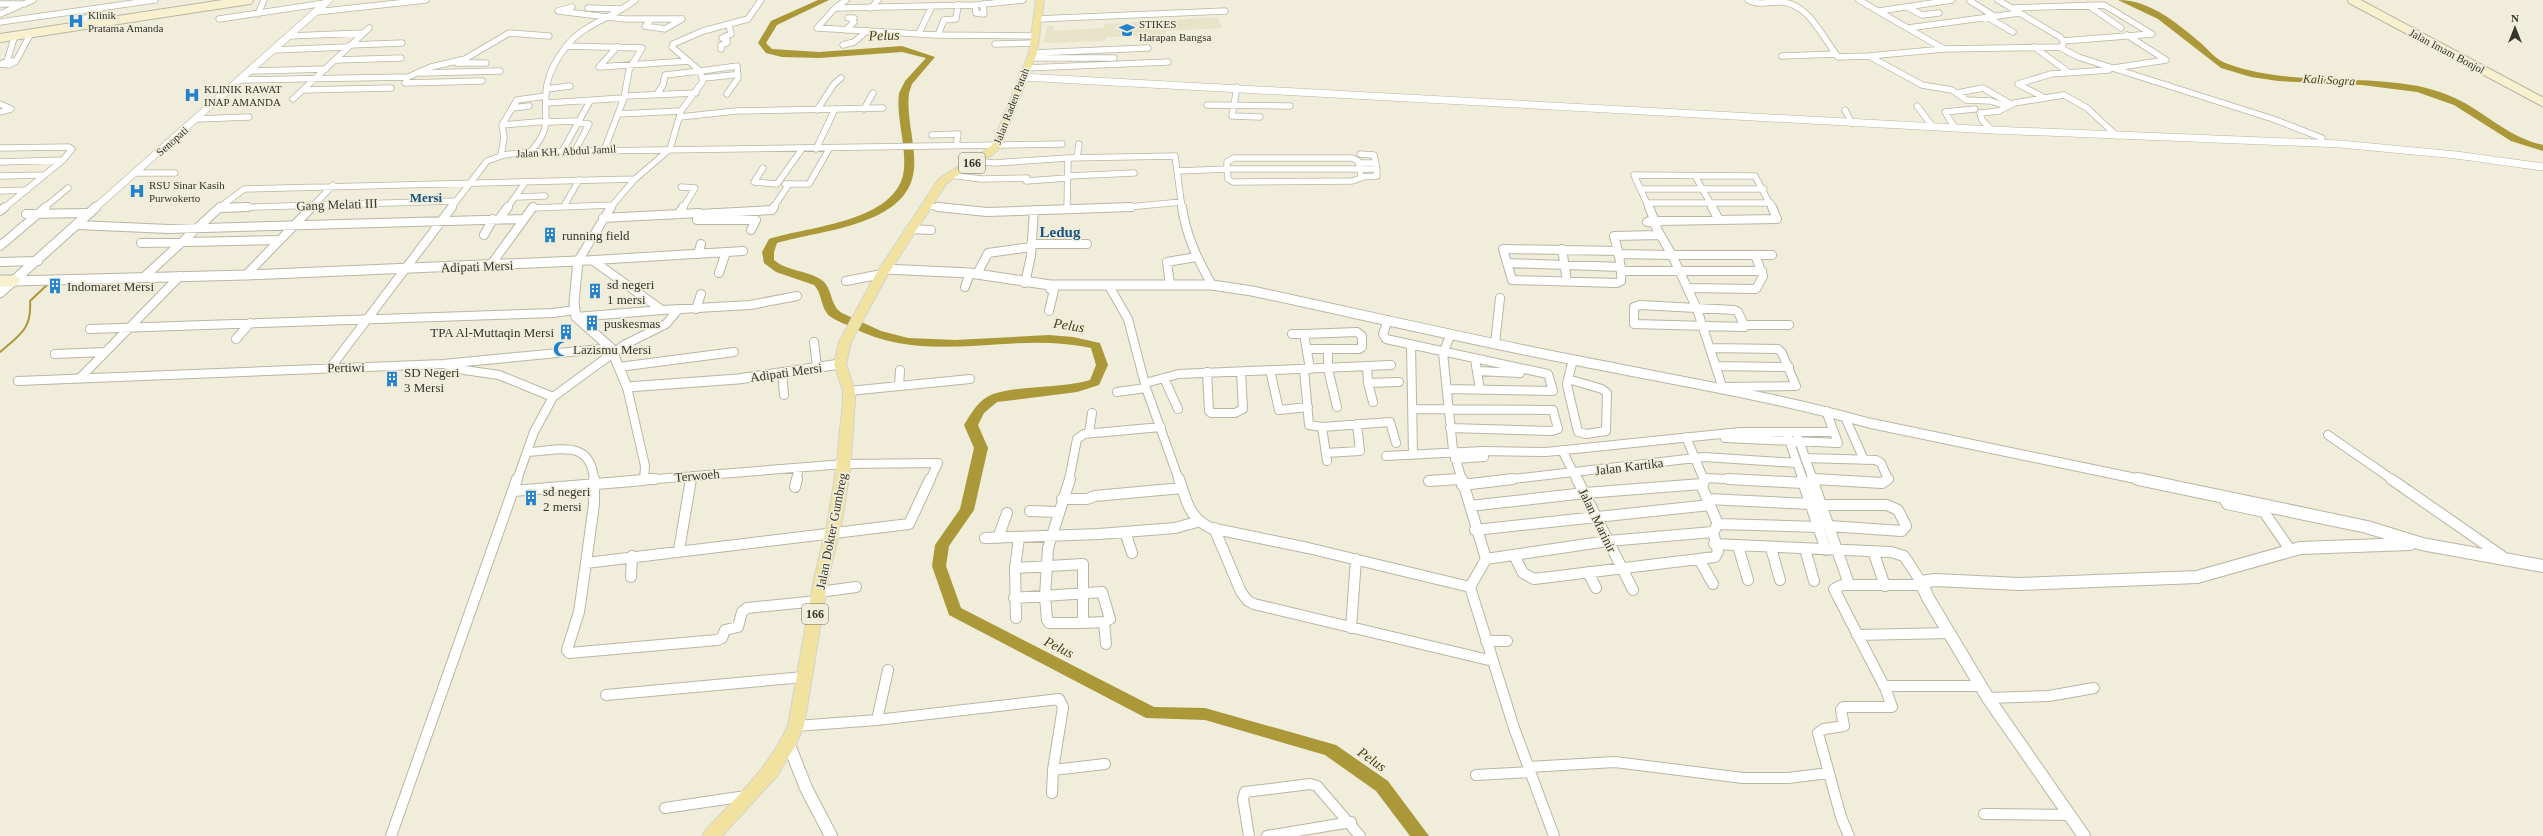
<svg xmlns="http://www.w3.org/2000/svg" width="2543" height="836" viewBox="0 0 2543 836" font-family="'Times New Roman',serif">
  <rect width="100%" height="100%" fill="#f0edda"/>
  <path fill="#e8e2c8" d="M1218 17 1222 28 1165 31 1166 36 1106 37 1105 41 1044 43 1047 26H1054V31L1104 28V24Z"/>
  <g fill="none" stroke-linecap="round" stroke-linejoin="round">
    <path stroke="#ab9838" stroke-width="2" d="M0 352C20 335 32 329 30 301L48 284"/>
    <path fill="#ab9838" fill-rule="evenodd" d="M818 0H829L777 25 766 43 772 49 819 52 902 46 935 57 912 84 909 93C906 118 916 144 914 169 909 226 820 230 777 243L774 252V260C788 272 809 270 823 281 833 290 830 306 842 313L881 331 908 338 955 340 1049 335 1073 337 1100 343 1108 365 1099 385 1077 392 997 402 984 413 978 425 988 448 974 510 949 546 946 566 961 608 1154 707 1205 708 1336 745 1388 781 1429 836H1410L1376 791 1325 755 1205 720 1146 718 949 615 932 566 935 545 960 509 974 448 964 425C970 415 977 403 987 397 1008 385 1062 389 1090 380L1096 365 1091 348C1010 330 931 367 853 328 846 324 838 322 831 317 820 309 823 294 814 285L776 272 764 263 762 252 769 239C809 226 899 222 904 169 906 143 896 118 899 93L905 81 926 58 902 52 819 58 782 57 766 53 758 43 771 21Z
      M2118 0C2151 0 2178 24 2202 44 2210 52 2218 61 2228 64 2289 86 2355 74 2418 86 2432 89 2448 94 2461 101 2489 116 2511 138 2543 145V151L2511 141 2454 105 2417 92 2362 85 2278 81 2251 77 2221 68 2158 19Z"/>
    <defs>
      <path id="minor-far2" d="M1023 0 975 5 835 8 817 28 937 35 1036 36
        M1748 0C1760 6 1769 1 1782 2 1809 4 1823 38 1838 57L1869 56
        M1859 0 1944 49
        M1998 0 2060 37 2064 42 2061 48 2078 57 2273 119 2322 138
        M1970 1 1994 16
        M0 4H24L33 0
        M975 5 976 13 984 14 983 4
        M2088 5 2121 28
        M572 7 558 11 624 19H682
        M1907 7 1922 15 1939 13
        M588 8 622 9
        M835 8 846 0
        M871 8 878 0
        M2012 8 2104 5 2152 34 2063 41
        M1879 11 1952 0
        M316 12 426 0
        M0 14 19 6
        M258 14 264 0
        M1987 17 2013 32
        M219 19 325 3
        M652 19 645 26 665 29 682 19
        M1037 19 1225 11
        M0 22 155 0
        M73 26 101 9
        M1908 28 2019 13
        M846 30 854 22 852 20 854 18H848
        M919 33 932 6
        M938 35 944 20 956 19 958 5
        M289 36 363 33
        M995 44 1035 43
        M350 45 402 43
        M843 45 854 42 867 31
        M566 46 642 48 629 70 624 98 605 148
        M617 47 599 67 689 61
        M2034 47 2067 71
        M721 49V45L727 43V40L722 38 731 34 729 25
        M274 50 347 47
        M1033 53 1148 48
        M1782 56 1836 54
        M1031 58H1114
        M336 60 401 58
        M7 61 15 35
        M8 61H16L9 65 1 64Z
        M16 61 31 33
        M457 63H486
        M1026 68 1168 62
        M2114 68 2166 60 2127 35
        M250 71 326 69
        M701 71 737 66 738 78 727 94
        M421 73 500 71
        M408 77 405 83 482 81
        M704 78 733 75
        M239 80 408 77 431 67 465 59 509 33 549 36
        M1237 87 1232 116 1260 117
        M547 89 570 86
        M303 90 391 88
        M1957 93 1983 88 2009 103
        M657 94 663 85 665 75 700 71
        M625 96 696 93
        M2045 98 2018 84 2051 74 2109 70
        M293 99 369 28
        M547 103 624 98
        M0 104 11 109 0 112
        M1207 105 1290 106
        M1917 106 1933 127
        M2005 106 1991 101 1966 100 1952 90 1922 85 1869 56 1944 49 2060 47
        M512 108 529 106
        M864 109 873 93
        M817 110 834 84 841 78
        M1845 110 1852 123
        M618 114 681 111
        M680 117 736 111 883 108
        M197 119 249 117
        M549 122 577 121
        M576 123 589 124 576 149
        M502 125 549 121
        M1955 128 1945 112 1975 109
        M1992 130 1982 120 1980 113 1999 111 2014 103 2064 95 2087 108 2117 136
        M932 135 958 134 956 146
        M0 148 69 147 72 149 63 160 4 208
        M816 149 835 109
        M563 150 590 101
        M531 151C552 128 544 119 546 92 547 77 556 60 565 48 582 24 613 18 635 0
        M501 156 504 137 502 125 517 100 546 96
        M1077 158 1079 144
        M974 161 994 163 1068 158 1175 156 1182 208
        M0 162 63 160
        M1359 163H1376L1374 155 1360 154
        M763 168 754 182 777 184 802 149
        M1227 169H1360
        M1227 169 1228 179 1233 182 1352 181 1361 178 1360 169
        M1227 169V162L1234 158H1352L1358 161 1360 169
        M1360 169H1377
        M1178 171 1227 169
        M135 173H175
        M950 175 981 179 1027 178 1026 181 1068 178
        M0 176 44 175
        M1068 176 1134 173
        M1695 176 1713 208
        M1361 177 1377 176 1376 164
        M785 184H809L829 149
        M681 187 695 188 683 208
        M1641 189H1764
        M0 191 27 190
        M516 197 545 196
        M1649 203H1771
        M564 206 579 180
        M926 206 948 208
        M44 208 68 188
        M219 208 456 201
        M219 208 244 189 635 179
        M311 208 333 185
        M451 208 487 161 504 155 525 152 1062 144
        M507 208 525 183
        M532 208 613 205
        M610 208 635 179 670 149 681 111 703 81 700 71 672 47 673 44 703 31 748 19 761 0
        M773 208 789 184
        M1067 208 1068 158
        M1118 208 1181 202
        M1649 208 1634 175 1755 176 1772 208"/>
      <path id="minor-far1" d="M938 207 987 212 1131 207
        M1182 207C1186 236 1198 260 1212 285
        M1649 207 1654 219
        M1712 207 1719 220
        M219 208 248 207
        M0 211 5 207
        M26 214 90 213
        M679 214 683 207
        M699 214 772 210 774 207
        M603 218 699 213 697 220H756L751 230
        M499 219 508 207
        M1653 219 1658 223 1647 222Z
        M1658 221 1777 219 1772 207
        M77 225 169 229 523 219
        M910 229 931 230
        M484 235 493 219
        M141 243 280 240
        M1031 244H1087
        M0 246 46 207
        M1562 249 1567 281
        M1618 251 1503 249 1512 280 1617 283 1621 281C1622 265 1618 251 1614 236L1659 235
        M698 254 701 244
        M1618 254 1672 255 1654 224
        M592 260 662 310 750 305 797 296
        M578 261 611 207
        M578 261 743 251
        M0 262 38 261
        M1507 263 1621 267
        M490 266 533 207
        M1621 271H1762
        M719 273 726 252
        M977 274 988 253 1031 247
        M246 275 312 207
        M144 277 220 207
        M846 281 882 274
        M1025 283 1031 256 1034 210
        M1170 285 1167 262 1196 257
        M1109 286 1128 319 1146 388 1179 480
        M965 287 970 273
        M1689 288 1756 289 1763 276 1755 255
        M1640 305 1734 310 1738 312 1745 327 1634 324V307Z
        M696 309 701 294
        M1049 311 1054 290 1050 289V285
        M576 317 662 310
        M1388 320 1383 334 1386 339 1548 374 1553 391 1447 389
        M1745 325H1789
        M90 329 553 313 575 310
        M1292 334H1304
        M1451 334 1443 353 1453 450 1462 480
        M236 339 250 323
        M814 342 817 367
        M1411 344 1413 454
        M1495 344 1500 298
        M1710 348 1778 349 1782 353 1796 386 1723 387
        M1307 349H1359L1362 347V336L1357 332 1304 334 1310 369
        M1328 350V369L1337 407
        M55 354 105 352
        M1475 359 1480 390
        M444 364 464 370 499 375 553 397
        M1367 366 1368 383 1373 402
        M1716 366 1789 367
        M331 367 452 207
        M619 367 734 352
        M1304 369 1309 425 1322 427 1390 422 1396 443
        M1270 370 1279 410 1308 407
        M1477 371 1520 373
        M1207 372 1209 411 1211 413H1235L1243 409 1241 372
        M782 373 784 395
        M80 378 180 276
        M1164 378 1178 409
        M1568 379 1602 389 1607 393 1606 431 1586 434 1578 432 1567 385Z
        M1568 379 1573 360
        M18 381 443 364 611 348
        M1145 383 1179 374 1391 365
        M1368 383 1399 382
        M899 386 900 370
        M627 387 645 466 644 480 844 464 938 463 930 480
        M1723 389 1697 309 1672 255H1772
        M849 391 970 379
        M1117 392 1146 388
        M1413 409 1553 410 1558 429 1552 431 1450 428
        M1845 417 1864 460
        M1322 427 1327 461
        M1796 432 1813 480
        M1089 433 1092 413
        M2328 435 2393 480
        M1686 437 1704 480
        M1788 437 1803 480
        M1725 438 1838 443 1826 411
        M1562 450 1577 480
        M527 452C558 451 591 438 594 480
        M1326 453 1360 451 1357 424
        M1386 456 1483 451 1546 452 1740 432H1833
        M1805 458 1876 460 1881 463 1888 479 1886 480
        M1455 459 1484 457
        M1705 478 1747 480
        M1812 479 1832 480
        M517 480 534 432 553 397 624 345 666 324 677 311
        M642 480H644
        M691 480 692 476
        M796 480 799 468
        M1069 480 1077 439 1084 434 1161 427
        M1442 480 1460 479
        M1504 480 1704 457 1797 463"/>
      <path id="minor" d="M594 479V504L586 563 909 524 930 479
        M644 479H655
        M1070 479 1048 548 1045 596 1047 620 1049 623H1083
        M1179 479C1186 499 1189 519 1211 528L1308 548 1470 587
        M1462 479 1486 559 1470 587 1514 728 1554 836
        M1577 479 1633 590
        M1728 479 1804 483
        M1802 479 1826 550
        M1812 479 1849 584
        M1815 479 1882 483 1888 479
        M2391 479 2502 556
        M1429 481 1458 479
        M1462 485 1513 479
        M795 487 797 479
        M513 491 644 480
        M2223 497 2227 504 2264 512 2291 551
        M1062 499H1087L1095 496 1182 488
        M1708 499 1811 504
        M1821 505H1887L1898 510 1906 526 1902 531 1829 526
        M1470 506 1585 493 1702 484
        M1030 511 1058 512
        M1718 524 1819 527
        M1214 528 1241 592 1248 601 1254 604 1493 661
        M1475 530 1710 505
        M1125 532 1132 553
        M985 538 1099 534 1175 528 1197 522
        M998 538 1007 513
        M1714 544 1891 552 1904 556 1921 582
        M1738 546 1748 580
        M1771 548 1780 580
        M1805 549 1814 581
        M679 550 691 479
        M1873 551 1885 586
        M1514 555 1523 573 1534 579 1715 557 1718 552 1713 532 1718 524 1702 487 1705 479
        M1486 559 1608 541 1713 532
        M1699 559 1713 584
        M586 563 579 612 567 650 569 653 717 640 722 638 725 630 738 627 742 612 747 608 818 601
        M1015 568 1083 564V623L1104 622 1106 644
        M1588 572 1596 588
        M631 577 632 556
        M1921 585H1842L1834 589 1884 686H1981
        M819 592 856 587
        M1014 598 1102 592 1110 619 1104 622
        M1016 618 1015 568 1019 538
        M1351 628 1356 559
        M1857 635 1949 633
        M1486 641H1507
        M606 695 804 677
        M1988 698 2049 696 2094 688
        M877 720 888 670
        M796 726 877 720 1059 699 1063 707 1053 770 1052 793
        M1528 767 1615 762 1743 778H1788L1829 773
        M1053 770 1105 764
        M1476 775 1530 772
        M665 808 746 796
        M1984 814 2068 815
        M391 836 517 479
        M1249 836 1243 799 1245 792 1310 784 1317 786 1360 836
        M1267 836 1351 822
        M1849 836 1841 817 1818 733 1824 729 1844 726 1841 710 1843 707H1892L1885 687"/>
      <path id="tertiary-far2" d="M1022 77 1992 130 2340 144 2456 155 2543 167
        M95 208 329 0"/>
      <path id="tertiary-far1" d="M885 269 970 273 1050 285H1212L1252 291C1359 314 1467 339 1574 360 1673 380 1772 396 1869 423L2143 480
        M14 281 246 275 578 261 574 303 576 317 611 348 627 387 738 379 840 364
        M0 293 96 207"/>
      <path id="tertiary" d="M2138 479 2367 527 2422 544 2543 566
        M789 745 806 788 831 836
        M2084 836 1988 698 1928 598 1921 582 1935 580 2019 584 2197 577 2300 548 2410 544"/>
      <path id="secondary-far1" d="M2352 0 2543 102
        M0 38 249 0"/>
      <path id="secondary" d="M0 281H14"/>
      <path id="primary" d="M1036 0H1044L1037 53 1001 146C987 164 962 169 946 184L888 274 851 342 846 364 855 391V401L850 470 842 520 828 579 804 726 795 746 777 776 722 836H702L705 831C735 798 769 768 788 726L814 579 828 520 836 470 843 401V391L834 364 839 342 876 274 938 180C955 166 976 160 992 145L1029 53Z"/>
    </defs>
    <use href="#minor-far2" stroke="#b9b6a4" stroke-width="7"/>
    <use href="#minor-far1" stroke="#b9b6a4" stroke-width="10"/>
    <use href="#minor" stroke="#b9b6a4" stroke-width="12"/>
    <use href="#tertiary-far2" stroke="#b9b6a4" stroke-width="8"/>
    <use href="#tertiary-far1" stroke="#b9b6a4" stroke-width="11"/>
    <use href="#tertiary" stroke="#b9b6a4" stroke-width="14"/>
    <use href="#secondary-far1" stroke="#b9b6a4" stroke-width="10"/>
    <use href="#secondary" stroke="#b9b6a4" stroke-width="13"/>
    <use href="#primary" stroke="#d3d3d1" stroke-width="2"/>
    <use href="#minor-far2" stroke="#fff" stroke-width="5.5"/>
    <use href="#minor-far1" stroke="#fff" stroke-width="8"/>
    <use href="#minor" stroke="#fff" stroke-width="10"/>
    <use href="#tertiary-far2" stroke="#fff" stroke-width="7"/>
    <use href="#tertiary-far1" stroke="#fff" stroke-width="9"/>
    <use href="#tertiary" stroke="#fff" stroke-width="12"/>
    <use href="#secondary-far1" stroke="#f8f1cf" stroke-width="8"/>
    <use href="#secondary" stroke="#f8f1cf" stroke-width="11"/>
    <use href="#primary" fill="#f1e39f" fill-rule="evenodd"/>
  </g>
  <defs>
    <symbol id="hospital-bare" viewBox="-9 -9 18 18"><path d="M-5-5h3v3.5h4V-5h3V5h-3V1.5h-4V5h-3Z" fill="#2282ce" stroke="#f0edda" stroke-width="2.5" paint-order="stroke"/></symbol>
    <symbol id="university-bare" viewBox="-9 -9 18 18"><path d="M0-5L7-2L0 1L-7-2ZM-4 1L0 2.5L4 1V4Q0 6-4 4Z" fill="#2282ce" stroke="#f0edda" stroke-width="2.5" paint-order="stroke"/></symbol>
    <symbol id="building-bare" viewBox="-9 -9 18 18"><path d="M-4-6H4V6H1V3H-1V6H-4ZM-2.5-4.3h1.7v1.8h-1.7ZM.8-4.3h1.7v1.8H.8ZM-2.5-1h1.7V.8h-1.7ZM.8-1h1.7V.8H.8Z" fill="#2282ce" stroke="#f0edda" stroke-width="2.5" paint-order="stroke"/></symbol>
    <symbol id="mosque-bare" viewBox="-9 -9 18 18"><path d="M3.5-4.9A6 6 0 1 0 3.5 4.9A5 5 0 1 1 3.5-4.9Z" fill="#2282ce" stroke="#f0edda" stroke-width="2.5" paint-order="stroke"/></symbol>
  </defs>
  <g fill-rule="evenodd">
    <use href="#hospital-bare" x="65" y="10" width="22" height="22"/>
    <use href="#university-bare" x="1116" y="19" width="22" height="22"/>
    <use href="#hospital-bare" x="181" y="84" width="22" height="22"/>
    <use href="#hospital-bare" x="126" y="180" width="22" height="22"/>
    <use href="#building-bare" x="539" y="224" width="22" height="22"/>
    <use href="#building-bare" x="44" y="275" width="22" height="22"/>
    <use href="#building-bare" x="584" y="280" width="22" height="22"/>
    <use href="#building-bare" x="581" y="312" width="22" height="22"/>
    <use href="#building-bare" x="555" y="321" width="22" height="22"/>
    <use href="#mosque-bare" x="550" y="338" width="22" height="22"/>
    <use href="#building-bare" x="381" y="368" width="22" height="22"/>
    <use href="#building-bare" x="520" y="487" width="22" height="22"/>
  </g>
  <g text-anchor="middle" stroke-width="3.5" stroke-linejoin="round" paint-order="stroke">
    <g font-size="11" fill="#36352e" stroke="#f0edda" text-anchor="start">
      <text x="88" y="19">Klinik<tspan x="88" dy="13">Pratama Amanda</tspan></text>
      <text x="1139" y="28">STIKES<tspan x="1139" dy="13">Harapan Bangsa</tspan></text>
      <text x="204" y="93">KLINIK RAWAT<tspan x="204" dy="13">INAP AMANDA</tspan></text>
      <text x="149" y="189">RSU Sinar Kasih<tspan x="149" dy="13">Purwokerto</tspan></text>
    </g>
    <g font-size="11" fill="#36352e" stroke="#f0edda">
      <text transform="translate(2447 51) rotate(28)" y="4">Jalan Imam Bonjol</text>
      <text transform="translate(1011 106) rotate(-69)" y="4">Jalan Raden Patah</text>
      <text transform="translate(172 141) rotate(-42)" y="4">Senopati</text>
      <text transform="translate(566 151) rotate(-3)" y="4">Jalan KH. Abdul Jamil</text>
    </g>
    <g font-size="12" font-style="italic" fill="#484017" stroke="#f0edda">
      <text transform="translate(2329 80) rotate(3)" y="4">Kali Sogra</text>
    </g>
    <g fill="#f0edda" stroke="#6e6c62" stroke-width="1">
      <rect x="959" y="153" width="26" height="20" rx="3"/>
      <rect x="802" y="604" width="26" height="20" rx="3"/>
    </g>
    <g font-size="12" font-weight="bold" fill="#36352e">
      <text x="972" y="167">166</text>
      <text x="815" y="618">166</text>
    </g>
    <g font-size="13" font-weight="bold" fill="#175283" stroke="#f0edda">
      <text x="426" y="202">Mersi</text>
    </g>
    <g font-size="13" fill="#36352e" stroke="#f0edda">
      <text transform="translate(337 204) rotate(-2)" y="5">Gang Melati III</text>
      <text transform="translate(477 266) rotate(-2)" y="5">Adipati Mersi</text>
      <text transform="translate(346 367) rotate(-1)" y="5">Pertiwi</text>
      <text transform="translate(786 372) rotate(-8)" y="5">Adipati Mersi</text>
      <text transform="translate(1629 466) rotate(-7)" y="5">Jalan Kartika</text>
      <text transform="translate(697 475) rotate(-5)" y="5">Terwoeh</text>
      <text transform="translate(1598 520) rotate(64)" y="5">Jalan Marinir</text>
      <text transform="translate(831 531) rotate(-79)" y="5">Jalan Dokter Gumbreg</text>
    </g>
    <g font-size="13" fill="#36352e" stroke="#f0edda" text-anchor="start">
      <text x="562" y="240">running field</text>
      <text x="607" y="289">sd negeri<tspan x="607" dy="15">1 mersi</tspan></text>
      <text x="67" y="291">Indomaret Mersi</text>
      <text x="604" y="328">puskesmas</text>
      <text x="554" y="337" text-anchor="end">TPA Al-Muttaqin Mersi</text>
      <text x="573" y="354">Lazismu Mersi</text>
      <text x="404" y="377">SD Negeri<tspan x="404" dy="15">3 Mersi</tspan></text>
      <text x="543" y="496">sd negeri<tspan x="543" dy="15">2 mersi</tspan></text>
    </g>
    <g font-size="14" font-style="italic" fill="#484017" stroke="#f0edda">
      <text transform="translate(884 35) rotate(-2)" y="5">Pelus</text>
      <text transform="translate(1069 325) rotate(9)" y="5">Pelus</text>
      <text transform="translate(1059 647) rotate(27)" y="5">Pelus</text>
      <text transform="translate(1372 759) rotate(35)" y="5">Pelus</text>
    </g>
    <g font-size="15" font-weight="bold" fill="#175283" stroke="#f0edda">
      <text x="1060" y="237">Ledug</text>
    </g>
  </g>
  <g transform="translate(2515 28)" stroke="#f0edda" stroke-width="3" paint-order="stroke">
  <path d="M0-3L7 15L0 10L-7 15Z" fill="#36352e"/>
  <text y="-6" font-size="11" font-weight="bold" text-anchor="middle" fill="#36352e">N</text>
  </g>
</svg>
